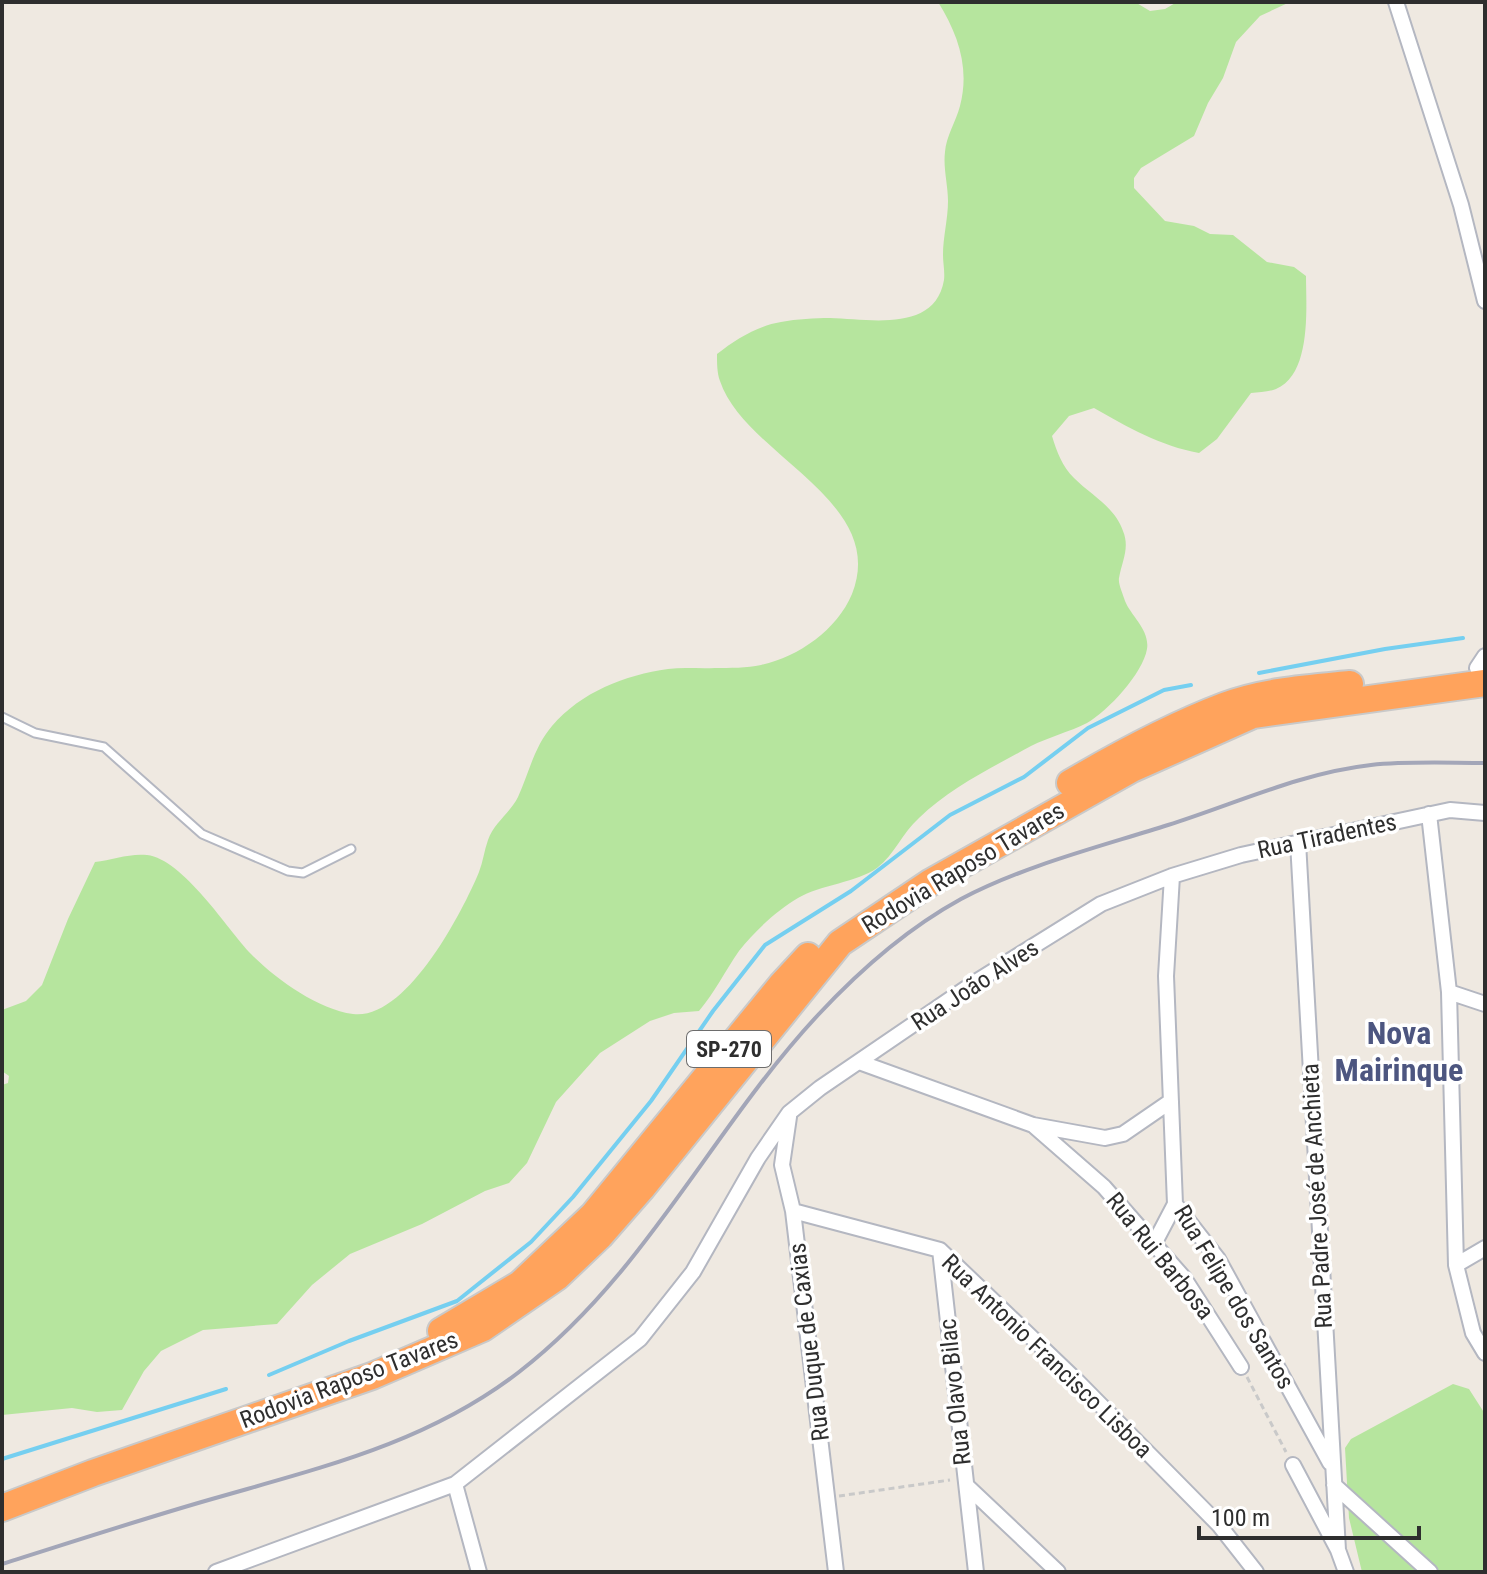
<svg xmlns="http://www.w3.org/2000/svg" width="1487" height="1574" viewBox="0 0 1487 1574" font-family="'Roboto Condensed',sans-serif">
  <rect width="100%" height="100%" fill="#efe9e1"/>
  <path fill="#b6e59e" d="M938 2H1135L1150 11 1165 9 1177 2H1290L1260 16 1236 42 1223 78 1208 103 1194 136 1141 168 1134 178V188L1165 221 1194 226 1210 234 1233 235 1267 262 1294 267 1306 276C1306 306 1312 374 1276 389 1269 392 1259 392 1251 393L1217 439 1199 453C1161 446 1127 427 1094 408L1069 416 1052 436C1057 452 1062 466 1074 478 1092 496 1114 506 1123 531 1130 548 1122 561 1119 578 1118 584 1123 594 1125 601 1131 616 1150 630 1147 649 1143 673 1108 711 1087 723 1069 732 1049 737 1031 746 993 767 951 787 919 818 902 833 895 854 877 868 858 882 820 885 798 898 777 910 754 932 739 951 725 971 715 992 699 1011L674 1013 650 1021 600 1053 556 1102 527 1163 509 1183 485 1191 422 1224 350 1254 312 1285 277 1324 203 1330 161 1351 144 1371 122 1410 97 1412 72 1408 2 1415V1085L8 1083 9 1076 2 1071V1010L26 1001 42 985 68 919 95 862C112 860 130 853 147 855 183 859 228 930 251 954 276 979 317 1009 353 1014 406 1021 462 913 479 872 483 862 484 851 488 840 494 823 510 813 518 797 529 773 534 747 552 726 581 692 625 675 668 669 684 667 700 669 715 668 730 668 747 668 761 665 798 657 837 630 852 594 889 500 745 456 720 381 717 373 717 363 717 354 736 339 757 326 781 322 797 319 815 318 830 318 869 319 935 333 944 280 945 272 943 263 943 255 943 237 948 219 948 201 948 185 943 168 945 152 946 137 956 121 960 106 970 68 958 34 938 2Z
    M1453 1384 1469 1389 1485 1414V1572H1362L1349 1518 1345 1448 1351 1439Z"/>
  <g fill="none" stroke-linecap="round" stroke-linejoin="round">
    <path stroke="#75cff0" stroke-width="4" d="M1259 673 1385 649 1463 638
      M269 1375 349 1341 457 1301 531 1242 573 1197 651 1101 713 1011 765 945 851 891 950 815 1024 777 1088 728 1164 690 1191 685
      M2 1459 226 1389"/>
    <defs>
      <path id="lane" d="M2 717 35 733 104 747 202 834 288 871 303 873 351 849"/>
      <path id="street" d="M1396 2 1461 205 1485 301
        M1477 668 1485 656
        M1429 814 1449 992 1456 1265 1473 1333 1485 1353
        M1298 842 1338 1550
        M1172 876 1166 976 1175 1204 1218 1259 1330 1463
        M1449 992 1485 1004
        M859 1062 1033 1125 1104 1187 1154 1244 1184 1278 1241 1367
        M789 1117 782 1165 793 1211 836 1572
        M1033 1125 1105 1138 1123 1134 1171 1101
        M793 1211 940 1250 1077 1381 1219 1525 1256 1572
        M1154 1244 1175 1204
        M940 1250 976 1572
        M1456 1265 1485 1248
        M1293 1465 1338 1550 1346 1572
        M455 1484 479 1572
        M1334 1485 1430 1572
        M967 1486 1058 1572
        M216 1572 455 1484 640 1339 693 1272 758 1158 789 1113 820 1088 971 985 1101 904 1172 876 1241 855 1450 810 1485 813"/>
      <path id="highway" d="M1070 783C1116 756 1174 725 1224 706 1263 691 1309 688 1350 684
        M441 1331 520 1284 593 1215 782 984 808 956
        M2 1508 93 1473 372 1376 483 1328 557 1277 600 1236 642 1188 840 943 931 882 1132 769 1253 715 1485 683"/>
    </defs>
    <use href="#lane" stroke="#b4b7c1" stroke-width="11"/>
    <use href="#street" stroke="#b4b7c1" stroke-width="18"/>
    <use href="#highway" stroke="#c9c9c9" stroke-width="30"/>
    <path stroke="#c9c9c9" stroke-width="3" stroke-dasharray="6 4" stroke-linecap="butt" d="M1247 1377 1286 1452
      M839 1496 950 1480"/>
    <use href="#lane" stroke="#fff" stroke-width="7"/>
    <use href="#street" stroke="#fff" stroke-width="14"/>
    <use href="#highway" stroke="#ffa35c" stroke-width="26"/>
    <path stroke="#a3a6b8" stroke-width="4" d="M2 1564C72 1542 142 1519 212 1499 323 1467 427 1443 519 1372 646 1274 711 1130 818 1015 859 971 908 928 961 899 1026 865 1099 847 1168 825 1235 804 1300 773 1371 765 1408 761 1447 763 1485 763"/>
  </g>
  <g text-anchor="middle" stroke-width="7" stroke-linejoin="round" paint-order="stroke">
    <rect fill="#fff" stroke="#6d6d6d" stroke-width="2" x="687" y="1031" width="84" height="36" rx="6"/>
    <g font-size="22" font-weight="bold" fill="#2e2e2e">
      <text x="729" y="1057">SP-270</text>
    </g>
    <g font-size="24" fill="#2e2e2e" stroke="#fff">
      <text transform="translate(1327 836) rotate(-12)" y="8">Rua Tiradentes</text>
      <text transform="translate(963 868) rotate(-31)" y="8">Rodovia Raposo Tavares</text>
      <text transform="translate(975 985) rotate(-33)" y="8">Rua João Alves</text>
      <text transform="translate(1317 1196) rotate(-93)" y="8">Rua Padre José de Anchieta</text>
      <text transform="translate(1160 1256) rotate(51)" y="8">Rua Rui Barbosa</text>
      <text transform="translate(1234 1297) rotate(59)" y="8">Rua Felipe dos Santos</text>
      <text transform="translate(809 1342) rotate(-97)" y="8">Rua Duque de Caxias</text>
      <text transform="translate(1047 1356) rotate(44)" y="8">Rua Antonio Francisco Lisboa</text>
      <text transform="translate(349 1380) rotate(-21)" y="8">Rodovia Raposo Tavares</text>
      <text transform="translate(955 1392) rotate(-96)" y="8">Rua Olavo Bilac</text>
    </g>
    <g font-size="32" font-weight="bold" fill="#4d5680" stroke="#fff">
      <text x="1399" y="1044">Nova<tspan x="1399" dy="37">Mairinque</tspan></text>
    </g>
  </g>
  <rect width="1487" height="1574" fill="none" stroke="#2e2e2e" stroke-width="8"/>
  <path d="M1199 1526v12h220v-12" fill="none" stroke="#2e2e2e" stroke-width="4"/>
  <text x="1211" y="1526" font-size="24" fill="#2e2e2e" stroke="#ffffff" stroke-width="6" paint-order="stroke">100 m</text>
</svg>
